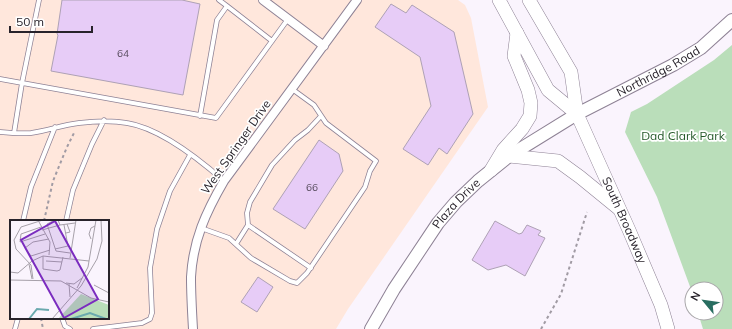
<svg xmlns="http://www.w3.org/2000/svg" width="732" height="329" viewBox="0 0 732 329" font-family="Mulish,sans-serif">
  <rect width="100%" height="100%" fill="#faf4fd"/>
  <path fill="#ffe7dc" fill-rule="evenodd" d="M0 0H458L465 5 471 18 488 107 348 309 336 329H0ZM11 221H108V318H11Z"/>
  <path fill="#badeba" d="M732 45V329H703L698 313H716V289H692V292L657 197 625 132 631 112 647 104 714 60Z"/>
  <path fill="#e7ccf7" stroke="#aea1b5" d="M62 0H182L200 4 183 95 51 71 58 35 57 34Z
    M391 4 406 13 412 5 454 32 473 114 447 154 439 148 428 165 403 149 431 106 420 57 375 27Z
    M319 140 339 154 343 171 305 229 273 209Z
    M495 221 519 234 522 233 527 225 541 231 538 235 545 238 525 276 506 265 488 270 472 260Z
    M258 277 273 287 257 312 241 302Z"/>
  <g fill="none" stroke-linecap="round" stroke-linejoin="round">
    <defs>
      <path id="lane" d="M227 6 272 41
        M0 79 216 118 288 19
        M200 116 217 20 227 6 219 0
        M0 132C10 133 20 134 31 133 47 131 62 125 79 123 95 121 111 120 127 123 159 128 200 160 224 181
        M14 133 22 83 39 0
        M23 221 31 187 55 127
        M66 221 73 190 92 144 104 120
        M248 225 247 213 250 202 272 165 295 140 308 130 321 116
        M201 228 229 238 251 258 290 281 297 283 307 273 365 187 370 171 376 161 326 123 314 105 292 89
        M236 244 248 225 311 268
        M62 318 65 326 70 329
        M15 329 18 318
        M93 329 142 323 150 319 152 313 150 268 157 229 170 191 190 155"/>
      <path id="street" d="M263 0 324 46
        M193 329C192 312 191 294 191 277 193 240 206 212 224 181L357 0"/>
      <g id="secondary">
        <path id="s1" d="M371 329 394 289 438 223 456 202 478 181 509 156 577 114 673 65 701 48 732 20"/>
      </g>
      <g id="primary">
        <path d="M499 0 548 90 577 114"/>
        <path id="s2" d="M529 0 571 72 577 114 629 230 661 305 668 329"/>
        <path d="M509 156 558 161 580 177 618 208"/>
        <path d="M491 170 503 150 522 129 530 116 531 103 528 90 514 56 517 33"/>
      </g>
    </defs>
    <use href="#lane" stroke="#8e8295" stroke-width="5.5"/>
    <use href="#street" stroke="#8e8295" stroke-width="10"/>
    <use href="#secondary" stroke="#8e8295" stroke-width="14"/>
    <use href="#primary" stroke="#8e8295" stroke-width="14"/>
    <path stroke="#a19ba4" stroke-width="2" stroke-dasharray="3 3" stroke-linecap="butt" d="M44 221 53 181 67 147 75 131
      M41 318 43 329
      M541 329 561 294 587 212"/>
    <use href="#lane" stroke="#fff" stroke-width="4"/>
    <use href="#street" stroke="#fff" stroke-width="8"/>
    <use href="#secondary" stroke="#fff" stroke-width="12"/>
    <use href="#primary" stroke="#fff" stroke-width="13"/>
  </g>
  <g text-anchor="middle" stroke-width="3.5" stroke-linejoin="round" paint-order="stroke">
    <g font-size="10" fill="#584d5e">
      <text x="123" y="57">64</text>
      <text x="312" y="191">66</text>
    </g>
    <g font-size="12" fill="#28232b" stroke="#fff">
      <text dy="4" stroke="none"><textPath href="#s1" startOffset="395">Northridge Road</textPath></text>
      <text transform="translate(236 147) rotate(-55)" y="4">West Springer Drive</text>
      <text dy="4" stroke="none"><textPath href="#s1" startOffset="152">Plaza Drive</textPath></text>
      <text dy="4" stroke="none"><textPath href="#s2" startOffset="242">South Broadway</textPath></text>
    </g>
    <g font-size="12" fill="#245828" stroke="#fff">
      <text x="683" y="140">Dad Clark Park</text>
    </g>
  </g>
  <g transform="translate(10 220)">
    <rect width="99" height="99" fill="#faf4fd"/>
    <path d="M71 74 99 85V99H48Z" fill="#badeba"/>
    <path fill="none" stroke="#6ba9ae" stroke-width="2" d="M19 99 27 89 39 90M61 99 80 93 96 99"/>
    <path fill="none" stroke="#a6a0a9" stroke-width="1" d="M45 0 37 4 46 31 60 33M29 2 40 22 39 35M50 5 65 3M31 7 11 14 10 22 35 14M32 10 50 5 48 0M56 13 60 12 57 4M39 19 23 22 15 28 21 36 40 30M81 19 79 14 81 8 85 6M45 29 58 26 54 5M33 36V49L47 51 50 50 53 37M60 38 66 0M36 41 52 42M19 44 22 59M0 52 8 53 22 41 33 36 79 41M23 59 21 45 6 29 4 20 11 7 33 0M0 60 51 61 81 78 99 82M56 63 64 64 72 58M59 64 60 77M84 65 99 73M67 68 78 47 86 0M42 99 71 66 87 39 92 21 91 0"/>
    <path fill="#7b2cbf" fill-opacity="0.15" stroke="#7b2cbf" stroke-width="2" d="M45 1 88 79 54 98 11 20Z"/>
    <rect width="99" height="99" fill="none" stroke="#28232b" stroke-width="2"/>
  </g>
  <g transform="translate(704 301) rotate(299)"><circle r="19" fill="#ffffff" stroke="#a9a7aa"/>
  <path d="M0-3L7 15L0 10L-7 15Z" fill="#286d60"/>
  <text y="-6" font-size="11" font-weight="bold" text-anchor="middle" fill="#28232b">N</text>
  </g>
  <path d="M10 26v6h82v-6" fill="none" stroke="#28232b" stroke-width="2"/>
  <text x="16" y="26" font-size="12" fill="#28232b" stroke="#ffffff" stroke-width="3" paint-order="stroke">50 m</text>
</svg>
